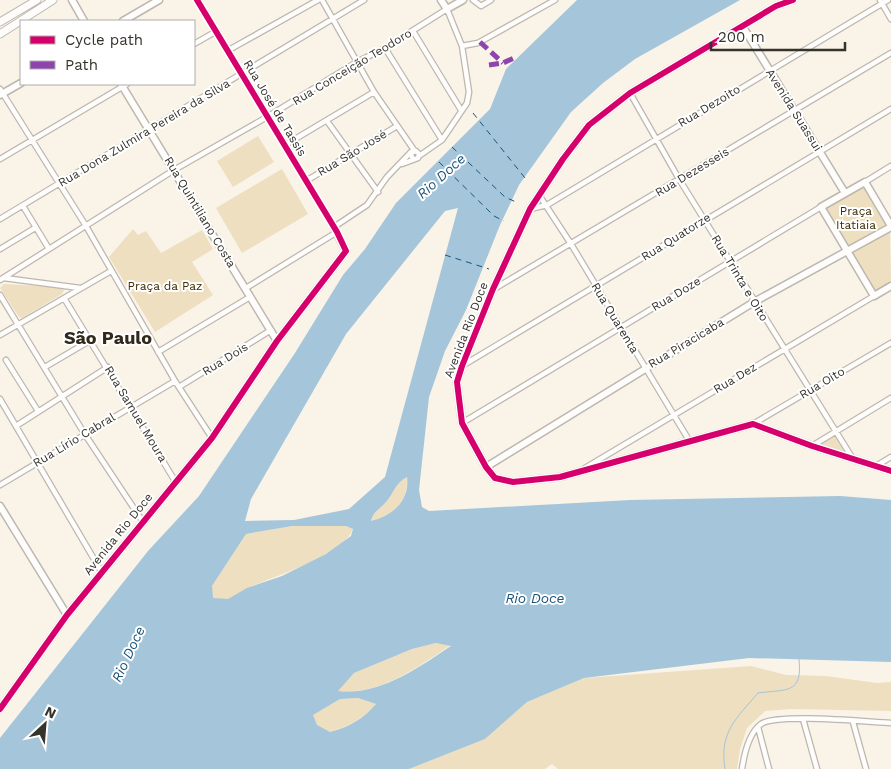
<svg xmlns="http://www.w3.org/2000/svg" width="891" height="769" viewBox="0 0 891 769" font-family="'Work Sans',sans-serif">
  <rect width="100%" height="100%" fill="#f9f3e8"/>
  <path fill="#eedfc0" d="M258 136 274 162 233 187 217 161Z
    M282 169 308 214 242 253 216 208Z
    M864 187 887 226 848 248 825 209Z
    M133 229 138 235 146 231 161 253 202 230 213 249 192 262 213 295 155 332 109 257Z
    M890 230 891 282 875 292 852 253Z
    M4 284 60 287 64 290 62 294 22 318 19 317 0 288Z
    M837 432 854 460 812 446Z
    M407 477C408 502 395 514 371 522 374 511 379 510 386 502 394 493 395 483 407 477Z
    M292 526H346L353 529C343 556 273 576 248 588 241 591 235 598 228 599 223 600 217 598 212 598V586L246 534Z
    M436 643 451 645C416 668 381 695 337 691L354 673 412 649Z
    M751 666 786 675 826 676 877 683 891 682V711L791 709 765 711 747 728 740 749 737 769H558L552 764 545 769H409L485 739 527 702 584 678Z
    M358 698 376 704C363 719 349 726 330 732L317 726 312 715 340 699Z"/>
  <path fill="#a4c5da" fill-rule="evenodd" d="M577 0H740L635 59 603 83 571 112 519 185 500 225 466 310 445 351 429 397 419 490 422 507 429 511 630 500 840 496 891 500V662L749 658 584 678 527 702 485 739 409 769H0V738L148 551 199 496 295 353 343 275 365 249 396 203 490 109 506 69ZM458 208 385 477 349 509 294 520 245 521 251 499 346 334 445 211ZM407 477C410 500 393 516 371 521 374 511 379 510 386 502 394 493 395 483 407 477ZM292 526H346L353 529 351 536 326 554 282 576 247 588 228 599 213 598 212 586 246 534ZM436 643 451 646C418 668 379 696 338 691L354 673 412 649ZM358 698 376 704C363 719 349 727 330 732L317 725 313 715 340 699Z"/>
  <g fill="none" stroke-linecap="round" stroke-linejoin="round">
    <path stroke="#a4c5da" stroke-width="1" d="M725 769C719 732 736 719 758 693 786 689 803 695 799 659"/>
    <path stroke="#1a5477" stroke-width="1" stroke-dasharray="6 5" stroke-linecap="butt" d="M473 113 525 178
      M452 147 505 197 516 202
      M439 162 494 216 504 221
      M445 255 489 269"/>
    <defs>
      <path id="street" d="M197 0 334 227 367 205 387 177 411 152
        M322 0 374 92 414 150
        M473 0 481 6 491 0
        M880 0 891 19
        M413 31 461 110
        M194 44 215 32
        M462 46 478 43 555 0
        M385 48 442 140
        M227 51 318 0
        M0 89 86 226 175 381 212 438
        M630 93 679 179 853 459
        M327 121 378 192
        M285 145 374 92
        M0 159 127 84
        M402 164 418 158 419 154 416 151 410 153 413 159
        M306 181 397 126
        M865 182 891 166
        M539 195 571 244 690 442
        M23 206 49 249
        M530 209 547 205 888 0
        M0 219 364 0
        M0 249 35 228
        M4 278 80 288
        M0 280 174 170 267 117 357 62 385 48 447 9 462 46 469 92 467 103 442 140 419 156
        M246 288 337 232
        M494 289 891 53
        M0 295 84 433 143 522
        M64 298 175 481
        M0 335 111 271
        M158 352 250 297
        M6 360 38 411
        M462 366 891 109
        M45 367 91 340
        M179 387 271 330
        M0 399 101 571
        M462 423 821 207
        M753 424 891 343
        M16 426 108 367
        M812 446 891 398
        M876 466 891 457
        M585 468 874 296
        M0 485 175 381
        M803 719 817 769
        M853 722 866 769
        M758 727 769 769
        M742 769C744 755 749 733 761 724 778 713 867 722 891 723"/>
      <path id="secondary" d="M72 0 84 21
        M441 0 447 9 463 0
        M793 0 776 6 630 93 589 125 563 159 530 209 493 289 462 366 457 382 462 423 486 467 495 478 513 482 560 477 753 424 812 446 891 471
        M123 21 159 0
        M743 27 845 193
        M121 84 277 341
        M0 95 21 83
        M891 226 865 182 821 207 874 296 891 286
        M486 467 754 302 891 227
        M0 506 67 615
        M0 709 67 615 212 438 277 341 346 251 334 227"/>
      <path id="primary" d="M0 22 37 0
        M0 34 53 0"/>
    </defs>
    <use href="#street" stroke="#bcb7af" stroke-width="7"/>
    <use href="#secondary" stroke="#bcb7af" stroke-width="9"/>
    <use href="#primary" stroke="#bcb7af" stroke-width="9"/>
    <use href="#street" stroke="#fefdfc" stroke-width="4.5"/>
    <use href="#secondary" stroke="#fefdfc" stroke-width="6"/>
    <use href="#primary" stroke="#fefdfc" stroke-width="7"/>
    <path stroke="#8e44ad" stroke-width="5" stroke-dasharray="10 5" stroke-linecap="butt" d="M480 42 503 63
      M489 65 503 63 514 58"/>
    <defs>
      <path id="cycleway" d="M793 0 776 6 630 93 589 125 563 159 530 209 493 289 462 366 457 382 462 423 486 467 495 478 513 482 560 477 753 424 812 446 891 471
        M0 709 67 615 212 438 277 341 346 251 337 232 197 0"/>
    </defs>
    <use href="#cycleway" stroke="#fff" stroke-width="9"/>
    <use href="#cycleway" stroke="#d6006c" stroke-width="6"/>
  </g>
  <g text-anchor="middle" stroke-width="4" stroke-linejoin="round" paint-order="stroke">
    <g font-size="12" fill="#36332b" stroke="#fff">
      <text transform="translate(352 67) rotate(-31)" y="4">Rua Conceição Teodoro</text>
      <text transform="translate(709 106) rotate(-31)" y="4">Rua Dezoito</text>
      <text transform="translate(275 108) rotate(59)" y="4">Rua José de Tassis</text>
      <text transform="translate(794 110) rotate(58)" y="4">Avenida Suassui</text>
      <text transform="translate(144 133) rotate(-31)" y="4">Rua Dona Zulmira Pereira da Silva</text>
      <text transform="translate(352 153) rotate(-31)" y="4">Rua São José</text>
      <text transform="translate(692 172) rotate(-31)" y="4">Rua Dezesseis</text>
      <text transform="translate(200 212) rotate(59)" y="4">Rua Quintiliano Costa</text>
      <text transform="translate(676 237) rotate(-32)" y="4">Rua Quatorze</text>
      <text transform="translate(740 278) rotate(59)" y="4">Rua Trinta e Oito</text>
      <text transform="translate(676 294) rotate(-31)" y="4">Rua Doze</text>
      <text transform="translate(615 318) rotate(59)" y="4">Rua Quarenta</text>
      <text transform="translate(466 330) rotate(-69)" y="4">Avenida Rio Doce</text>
      <text transform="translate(686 343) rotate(-31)" y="4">Rua Piracicaba</text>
      <text transform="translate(225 359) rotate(-32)" y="4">Rua Dois</text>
      <text transform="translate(735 378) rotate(-31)" y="4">Rua Dez</text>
      <text transform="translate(822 383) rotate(-31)" y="4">Rua Oito</text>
      <text transform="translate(136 414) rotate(59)" y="4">Rua Samuel Moura</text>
      <text transform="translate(74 440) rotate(-31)" y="4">Rua Lírio Cabral</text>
      <text transform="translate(118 534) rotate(-51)" y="4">Avenida Rio Doce</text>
    </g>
    <g font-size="12" fill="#3e2d01" stroke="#fff">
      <text x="856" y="215">Praça<tspan x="856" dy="14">Itatiaia</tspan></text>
      <text x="165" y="290">Praça da Paz</text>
    </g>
    <g font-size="14" font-style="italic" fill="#1a5477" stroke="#fff">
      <text transform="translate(441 176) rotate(-42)" y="5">Rio Doce</text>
      <text x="535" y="603">Rio Doce</text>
      <text transform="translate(128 654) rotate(-65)" y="5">Rio Doce</text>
    </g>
    <g font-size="18" font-weight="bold" fill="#312a1b" stroke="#fff">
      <text x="108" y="344">São Paulo</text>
    </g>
  </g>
  <rect x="20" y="20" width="175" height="65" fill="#ffffff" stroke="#afadaa"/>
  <rect x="30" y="36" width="25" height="8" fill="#d6006c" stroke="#afadaa"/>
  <text x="65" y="45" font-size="15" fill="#36332b">Cycle path</text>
  <rect x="30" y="61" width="25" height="8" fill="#8e44ad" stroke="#afadaa"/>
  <text x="65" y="70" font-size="15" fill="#36332b">Path</text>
  <g transform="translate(45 724) rotate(26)" stroke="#ffffff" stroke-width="4" paint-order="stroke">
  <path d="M0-4L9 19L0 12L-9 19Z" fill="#36332b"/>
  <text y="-8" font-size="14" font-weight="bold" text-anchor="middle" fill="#36332b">N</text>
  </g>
  <path d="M711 42v8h134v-8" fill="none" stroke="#36332b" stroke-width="2.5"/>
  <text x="718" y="42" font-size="15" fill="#36332b" stroke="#ffffff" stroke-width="4" paint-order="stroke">200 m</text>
</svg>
